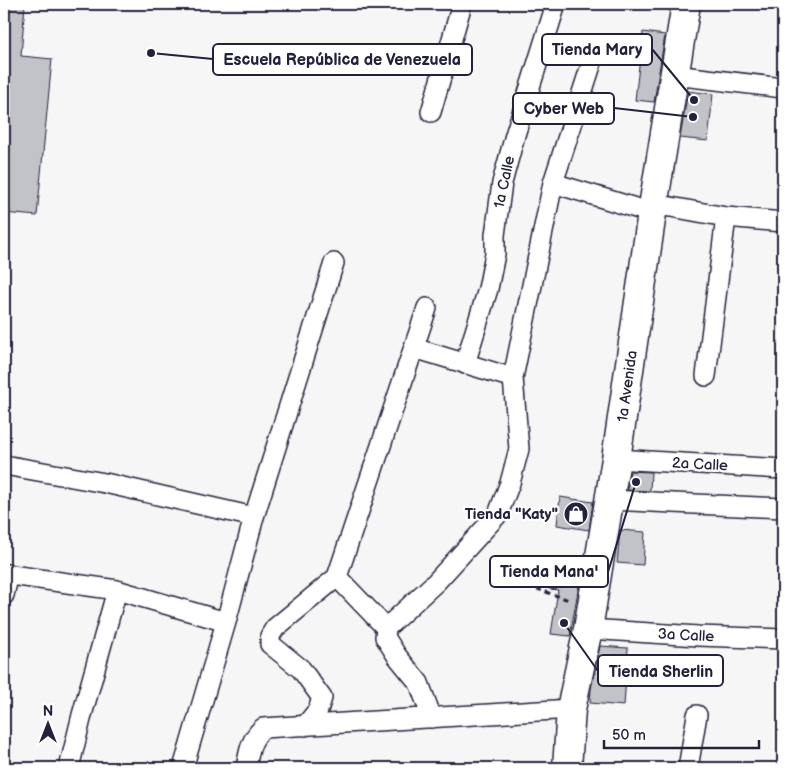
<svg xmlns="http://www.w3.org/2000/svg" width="787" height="772" viewBox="0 0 787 772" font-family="'Balsamiq Sans',sans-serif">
  <rect width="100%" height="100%" fill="#f6f6f7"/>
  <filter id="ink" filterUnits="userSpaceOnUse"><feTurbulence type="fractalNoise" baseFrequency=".02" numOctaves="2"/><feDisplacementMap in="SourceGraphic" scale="10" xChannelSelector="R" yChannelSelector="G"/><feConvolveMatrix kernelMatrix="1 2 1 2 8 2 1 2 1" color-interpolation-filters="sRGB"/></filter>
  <g filter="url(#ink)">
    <path fill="#c2c2c9" stroke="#22223b" d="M4 4H25L21 56 52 59 37 216 4 213Z
      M643 32 665 35 654 102 635 100Z
      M688 91 713 94 708 141 680 138Z
      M630 471 651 472 650 491 627 490Z
      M560 497 593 502 589 530 557 525Z
      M620 530 645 532 643 565 617 563Z
      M552 559 583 562 570 636 551 634 558 590 549 589Z
      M600 646 628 648 624 706 590 703 591 689Z"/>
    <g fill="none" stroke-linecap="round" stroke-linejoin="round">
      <defs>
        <path id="street" d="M593 59 553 183 652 213
          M674 75 783 88
          M431 112 462 4
          M654 205 671 207 726 217 783 222
          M414 348 513 378
          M465 364 488 289 495 254V235L502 183 515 135 556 4
          M706 376 726 217
          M616 459 783 469
          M10 466 105 483 254 517
          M609 500 783 508
          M4 574 117 590 226 622
          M4 595 9 574
          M386 628 337 577 427 308
          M588 629 698 636 783 639
          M432 718 419 683 397 656 385 637 386 628 436 582 498 514 510 483 519 449 513 378 553 183
          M305 726 318 710 322 698 301 669 270 644V636L275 628 337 577
          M69 768 82 715 117 590
          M183 768 226 622 254 517 334 263
          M246 768C249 752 250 740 263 728L571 709
          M688 768 697 715"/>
        <path id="secondary" d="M567 768 571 709 588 629 616 459 652 213 686 4"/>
      </defs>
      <use href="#street" stroke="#22223b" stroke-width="22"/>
      <use href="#secondary" stroke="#22223b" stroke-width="31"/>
      <path stroke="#22223b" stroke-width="3" stroke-dasharray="5 4" stroke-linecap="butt" d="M520 583 569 600"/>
      <use href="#street" stroke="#fff" stroke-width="19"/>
      <use href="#secondary" stroke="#fff" stroke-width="28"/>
    </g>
  </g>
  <defs>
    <symbol id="shop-disc" viewBox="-11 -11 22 22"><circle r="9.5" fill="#22223b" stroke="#fff"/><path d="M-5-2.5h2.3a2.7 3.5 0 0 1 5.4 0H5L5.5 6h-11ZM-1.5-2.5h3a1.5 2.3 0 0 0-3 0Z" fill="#fff"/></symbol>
  </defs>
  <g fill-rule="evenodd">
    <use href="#shop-disc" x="562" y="500" width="28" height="28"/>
  </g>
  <g text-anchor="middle" stroke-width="4.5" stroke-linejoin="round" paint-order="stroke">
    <g font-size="15" fill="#22223b" stroke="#fff">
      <text transform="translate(504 182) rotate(-78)" y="5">1a Calle</text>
      <text transform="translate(627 386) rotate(-82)" y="5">1a Avenida</text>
      <text transform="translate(700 464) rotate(3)" y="5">2a Calle</text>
      <text transform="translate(686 635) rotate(3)" y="5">3a Calle</text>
    </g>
    <g font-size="15" font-weight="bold" fill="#22223b" stroke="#fff" text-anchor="end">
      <text x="558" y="519">Tienda "Katy"</text>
    </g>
  </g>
  <path fill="none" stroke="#22223b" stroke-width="2" d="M694 100L652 49M151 53L213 59M693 117L614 108M636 482L608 572M564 623L598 671"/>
  <g fill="#22223b" stroke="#fff" stroke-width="2">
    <circle cx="694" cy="100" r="5"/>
    <circle cx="151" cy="53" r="5"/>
    <circle cx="693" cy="117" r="5"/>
    <circle cx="636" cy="482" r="5"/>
    <circle cx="564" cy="623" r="5"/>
  </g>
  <g fill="#fff" stroke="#22223b" stroke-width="2">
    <rect x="542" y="34" width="110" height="31" rx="5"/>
    <rect x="213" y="44" width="259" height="31" rx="5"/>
    <rect x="513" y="93" width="101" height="31" rx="5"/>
    <rect x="490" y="556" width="118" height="31" rx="5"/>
    <rect x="598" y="655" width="125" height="31" rx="5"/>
  </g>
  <g font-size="16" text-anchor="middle" font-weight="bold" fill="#22223b">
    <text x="597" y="55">Tienda Mary</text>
    <text x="342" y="65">Escuela República de Venezuela</text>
    <text x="564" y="114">Cyber Web</text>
    <text x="549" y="577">Tienda Mana'</text>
    <text x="661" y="677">Tienda Sherlin</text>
  </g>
  <rect width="787" height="772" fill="none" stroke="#fff" stroke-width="20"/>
  <rect x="10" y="10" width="767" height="752" fill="none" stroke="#22223b" stroke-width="2" filter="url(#ink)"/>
  <g transform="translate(48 724)" stroke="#ffffff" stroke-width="4" paint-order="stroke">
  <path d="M0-4L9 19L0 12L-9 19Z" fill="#22223b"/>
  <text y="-8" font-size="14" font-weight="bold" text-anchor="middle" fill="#22223b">N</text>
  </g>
  <path d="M604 740v8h155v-8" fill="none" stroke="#22223b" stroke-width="2.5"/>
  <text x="612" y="740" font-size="15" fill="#22223b" stroke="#ffffff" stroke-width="4" paint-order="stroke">50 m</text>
</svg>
